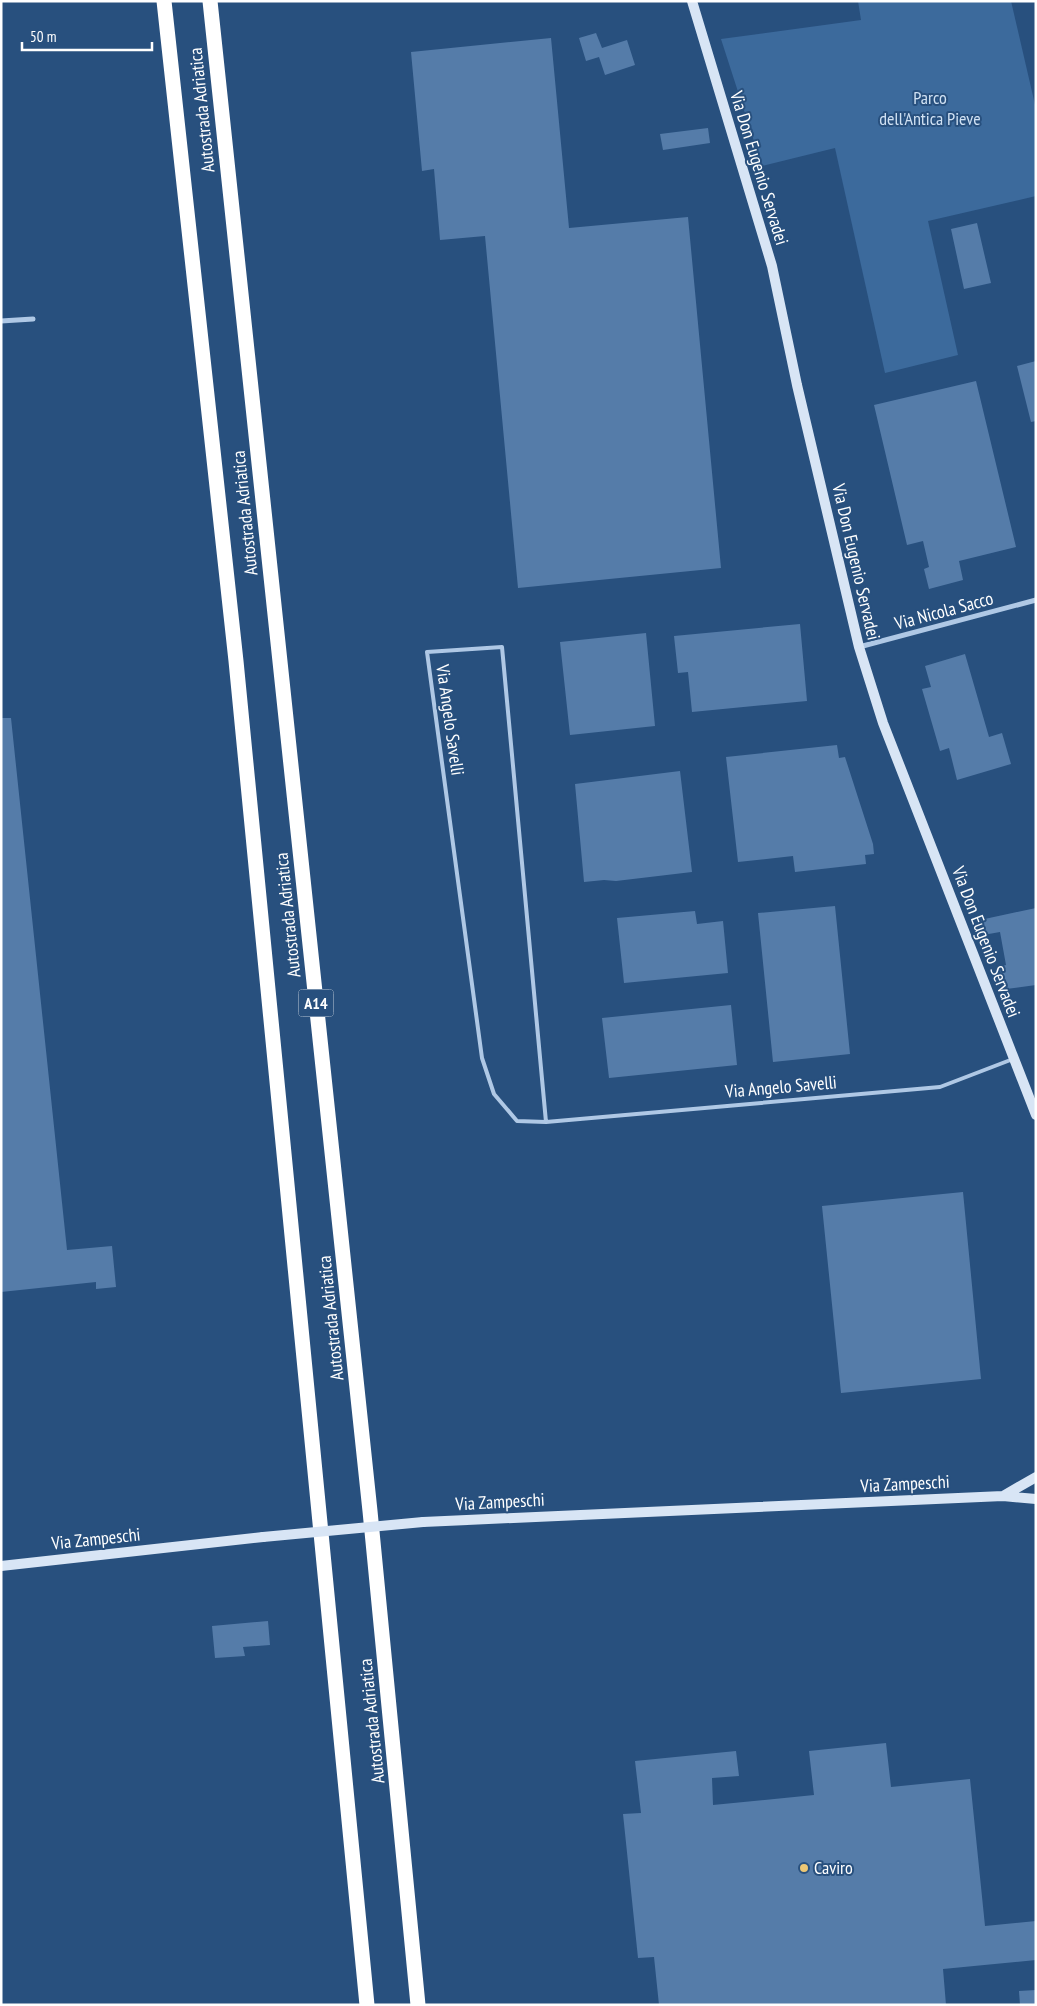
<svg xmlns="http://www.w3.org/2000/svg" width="1037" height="2006" viewBox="0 0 1037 2006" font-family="'PT Sans Narrow',sans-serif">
  <rect width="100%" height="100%" fill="#28507e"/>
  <path fill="#3c6a9c" d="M858 1H1011L1036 109V196L928 221 958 355 885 373 835 148 762 166 721 39 861 20Z"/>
  <path fill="#557ca9" d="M596 33 602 48 627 40 635 65 605 75 599 57 586 61 579 38Z
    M551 38 569 228 688 217 721 568 518 588 485 236 440 240 434 169 422 171 411 52Z
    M708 128 710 143 663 150 660 134Z
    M977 223 991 283 964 289 951 229Z
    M1036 361V421L1031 422 1017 366Z
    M976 381 1016 547 959 561 963 580 929 589 924 569 929 567 923 541 907 545 874 405Z
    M800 624 807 701 692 712 688 672 678 673 674 636Z
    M646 633 655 726 570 735 560 642Z
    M965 654 989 737 1002 733 1011 764 957 780 949 748 940 751 922 689 931 687 925 666Z
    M1 718H11L67 1250 112 1246 116 1287 96 1289V1282L1 1292Z
    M837 745 839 758 845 757 873 844 874 854 865 855 866 864 795 872 793 856 738 862 726 757Z
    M680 771 692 872 616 881 604 880 584 882 575 784Z
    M835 906 850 1054 773 1062 758 913Z
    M1036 908V985L1006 989 999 967 1006 965 1000 932 983 935 980 920Z
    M695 911 697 924 723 921 728 973 624 983 617 918Z
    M731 1005 737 1065 609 1078 602 1018Z
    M963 1192 981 1379 841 1393 822 1206Z
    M268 1621 270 1645 243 1647 245 1656 215 1658 212 1626Z
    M886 1743 891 1787 970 1779 985 1926 1036 1921V1960L943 1969 946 2005H659L654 1957 638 1958 623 1814 641 1813 635 1761 736 1751 739 1776 712 1778 713 1805 814 1795 809 1751Z
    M1036 1990V2005H1020L1019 1991Z"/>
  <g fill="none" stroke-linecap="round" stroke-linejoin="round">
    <path stroke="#afc8e5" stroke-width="4" d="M546 1122 517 1121 494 1094 482 1058 427 652 502 647 546 1122 940 1087 1013 1059"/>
    <path stroke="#afc8e5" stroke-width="5" d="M1 321 33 319
      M859 647 1036 600"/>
    <path stroke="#d8e5f5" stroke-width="10" d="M692 1 772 266 797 385 859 647 883 723 1036 1115
      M1003 1496 1036 1477
      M423 1522 1003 1496 1036 1499
      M1 1566 263 1537"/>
    <path stroke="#fff" stroke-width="15" d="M164 1 236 661 367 2005
      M210 1 370 1511 418 2005"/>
    <path stroke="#d8e5f5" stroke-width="10" d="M263 1537 423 1522"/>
  </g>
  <circle fill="#ecc775" stroke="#28507e" stroke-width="2" cx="804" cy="1868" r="5"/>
  <g text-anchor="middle" stroke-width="4" stroke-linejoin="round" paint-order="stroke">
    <rect fill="#28507e" stroke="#becad8" stroke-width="1" x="298.5" y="989.5" width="35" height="27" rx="4"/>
    <g font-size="16" font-weight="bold" fill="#fff">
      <text x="316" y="1009">A14</text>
    </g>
    <g font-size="18" fill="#d1e2f4" stroke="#28507e">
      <text x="930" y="104">Parco<tspan x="930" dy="21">dell'Antica Pieve</tspan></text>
    </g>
    <g font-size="18" fill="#fff" stroke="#28507e">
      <text transform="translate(202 110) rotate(-96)" y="6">Autostrada Adriatica</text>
      <text transform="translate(759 168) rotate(73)" y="6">Via Don Eugenio Servadei</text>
      <text transform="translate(245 513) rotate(-96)" y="6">Autostrada Adriatica</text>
      <text transform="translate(856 562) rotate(77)" y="6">Via Don Eugenio Servadei</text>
      <text transform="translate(944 611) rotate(-15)" y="6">Via Nicola Sacco</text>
      <text transform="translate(450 720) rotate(82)" y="6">Via Angelo Savelli</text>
      <text transform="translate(288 915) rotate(-96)" y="6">Autostrada Adriatica</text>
      <text transform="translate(986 942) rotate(69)" y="6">Via Don Eugenio Servadei</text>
      <text transform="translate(781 1087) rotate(-5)" y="6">Via Angelo Savelli</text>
      <text transform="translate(331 1318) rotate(-96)" y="6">Autostrada Adriatica</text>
      <text transform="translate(905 1484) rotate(-3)" y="6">Via Zampeschi</text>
      <text transform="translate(500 1502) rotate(-3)" y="6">Via Zampeschi</text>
      <text transform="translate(96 1539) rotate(-6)" y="6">Via Zampeschi</text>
      <text transform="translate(372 1721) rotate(-96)" y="6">Autostrada Adriatica</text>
    </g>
    <g font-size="18" fill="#fff" stroke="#28507e" text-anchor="start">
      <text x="814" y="1874">Caviro</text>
    </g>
  </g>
  <rect width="1037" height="2006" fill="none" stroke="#ffffff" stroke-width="5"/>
  <path d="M22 42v8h130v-8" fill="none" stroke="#ffffff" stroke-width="2.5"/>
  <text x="30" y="42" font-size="15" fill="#ffffff" stroke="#28507e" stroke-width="4" paint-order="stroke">50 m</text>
</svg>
